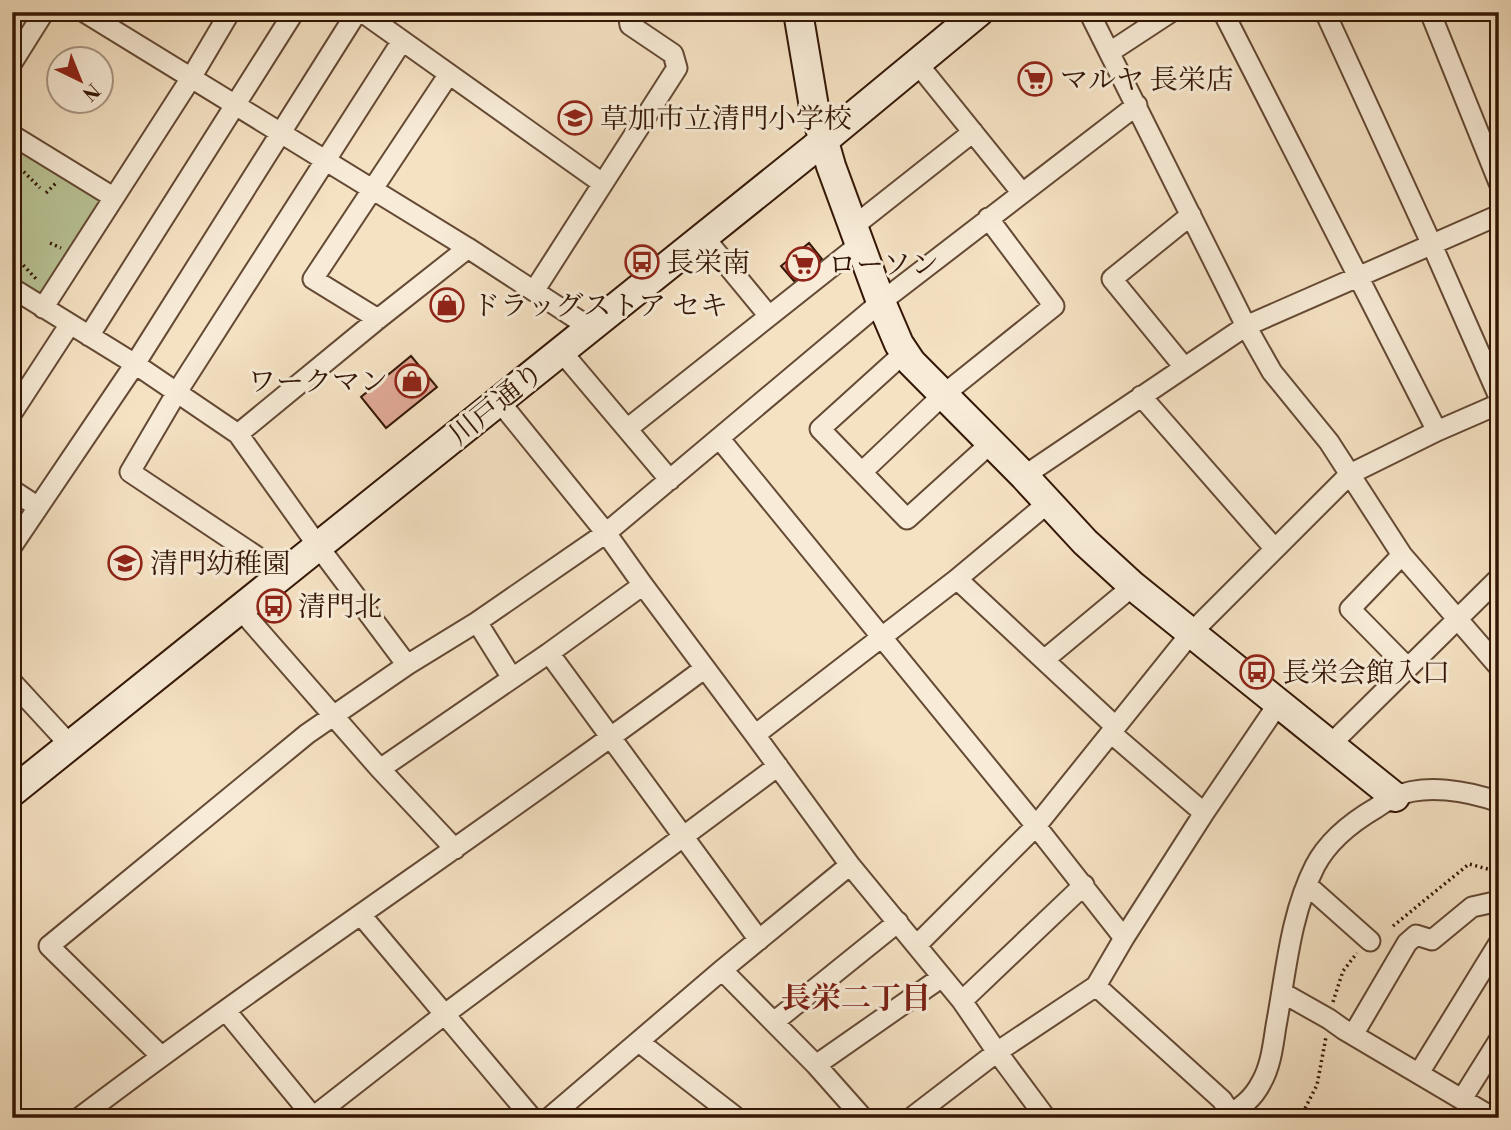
<svg xmlns="http://www.w3.org/2000/svg" width="1511" height="1130" viewBox="0 0 1511 1130" font-family="'Libre Bodoni','Noto Serif JP',serif">
  <rect width="100%" height="100%" fill="#f5e2c3"/>
  <filter id="stains"><feTurbulence type="fractalNoise" baseFrequency=".00286" numOctaves="4"/><feColorMatrix values="0 0 0 0 .2 0 0 0 0 .09 0 0 0 0 .02 0 0 0 .5 -.17"/></filter>
  <radialGradient id="worn" r=".72"><stop offset=".6" stop-color="#630" stop-opacity="0"/><stop offset="1" stop-color="#630" stop-opacity=".3"/></radialGradient>
  <path fill="#b9c496" stroke="#766d4e" stroke-width="2" d="M12 142 105 200 43 299 12 279Z"/>
  <path fill="#e2aa98" stroke="#331605" stroke-width="2" d="M809 243 822 259 794 281 781 266Z
    M411 356 437 387 386 428 361 397Z"/>
  <g fill="none" stroke-linecap="round" stroke-linejoin="round">
    <defs>
      <path id="street" d="M84 12 468 248 589 327
        M362 12 602 183
        M1089 12 1246 326 1272 372 1329 442 1402 555 1499 667
        M1223 12 1437 431
        M1325 12 1432 245 1499 397
        M1430 12 1499 183
        M1110 52 1171 12
        M12 63 44 12
        M917 63 1022 193
        M12 135 113 197
        M854 226 973 132
        M703 236 769 316
        M12 288 135 364 238 434 318 546 407 665
        M534 291 677 68 673 54 630 25 628 12
        M43 308 191 78 230 12
        M378 319 313 279 449 74
        M89 336 294 12
        M561 351 670 480
        M904 353 820 429 907 519 991 443
        M1184 367 1112 279 1191 215
        M1141 396 1275 549
        M499 401 606 533 643 585 755 735 850 865 962 1001 997 1052 1046 1118
        M12 413 70 324
        M627 429 859 245
        M238 434 378 319 468 248
        M719 438 1036 826 1124 938
        M862 472 943 395 1054 306 988 218
        M1024 476 1246 326 1499 215
        M12 490 38 507
        M12 546 135 364 357 12
        M1402 555 1350 609 1408 668
        M283 574 130 472 177 392 402 41
        M957 579 1116 727
        M240 609 380 769 455 849
        M477 622 512 678
        M549 653 759 940
        M1044 660 1133 586
        M12 682 70 745
        M1111 733 1204 813
        M755 735 957 579 1048 503
        M1330 745 1499 578
        M380 769 549 653 643 585
        M1307 885 1370 941
        M361 915 532 1118
        M917 945 1036 826 1191 633 1350 474 1437 431 1499 404
        M722 970 816 1065 863 1118
        M1096 986 1222 1100 1231 1114
        M1283 993 1329 1019 1343 1029 1490 1116
        M962 1001 1084 885
        M226 1011 314 1118
        M774 1022 898 922
        M1353 1035 1407 943 1416 935 1432 940 1472 907 1499 901
        M639 1042 737 1118
        M161 1056 49 946 307 734 407 665 477 622 606 533 881 302 1137 105
        M816 1065 942 977
        M1419 1073 1499 943
        M1462 1099 1499 1040
        M313 1117 445 1014 778 766
        M79 1118C284 963 499 822 705 668
        M549 1118 722 970 850 865
        M911 1118 997 1052 1096 986 1124 938 1204 813 1278 704
        M1222 1118C1239 1110 1253 1099 1261 1083 1271 1066 1273 1045 1276 1026 1286 973 1290 915 1315 866 1328 841 1352 822 1376 808 1382 804 1388 800 1394 797 1425 783 1468 791 1499 802"/>
      <path id="secondary" d="M798 12 814 107 831 166 881 302 899 344 911 362 1024 476 1085 542 1133 586 1395 797
        M12 792 823 141 979 12"/>
    </defs>
    <use href="#street" stroke="#644934" stroke-width="23"/>
    <use href="#secondary" stroke="#331605" stroke-width="32"/>
    <path stroke="#331605" stroke-width="3.5" stroke-dasharray="2 3.5" stroke-linecap="butt" d="M12 160 40 188
      M46 193 56 183
      M50 243 61 248
      M12 253 38 281
      M1393 926 1469 864 1499 872
      M1333 1002 1343 971 1357 953
      M1300 1118 1317 1085 1326 1037"/>
    <use href="#street" stroke="#f8ecd8" stroke-width="19"/>
    <use href="#secondary" stroke="#f8ecd8" stroke-width="28"/>
  </g>
  <defs>
    <symbol id="supermarket-ring" viewBox="-11 -11 22 22"><circle r="9.5" fill="#f8ecd8" stroke="#8f2418" stroke-width="1.5"/><path d="M-6-5.5h2.5l.6 2H6L4.5 2H-2.5L-4.4-4H-6ZM-1.5 3.2a1.3 1.3 0 1 0 .1 0ZM3 3.2a1.3 1.3 0 1 0 .1 0Z" fill="#8f2418"/></symbol>
    <symbol id="school-ring" viewBox="-11 -11 22 22"><circle r="9.5" fill="#f8ecd8" stroke="#8f2418" stroke-width="1.5"/><path d="M0-5L7-2L0 1L-7-2ZM-4 1L0 2.5L4 1V4Q0 6-4 4Z" fill="#8f2418"/></symbol>
    <symbol id="bus-ring" viewBox="-11 -11 22 22"><circle r="9.5" fill="#f8ecd8" stroke="#8f2418" stroke-width="1.5"/><path d="M-5-6H5V4H4V6H2V4H-2V6H-4V4H-5ZM-3.5-4V0h7V-4ZM-3.5 1.2v1.5H-2V1.2ZM2 1.2v1.5H3.5V1.2Z" fill="#8f2418"/></symbol>
    <symbol id="shop-ring" viewBox="-11 -11 22 22"><circle r="9.5" fill="#f8ecd8" stroke="#8f2418" stroke-width="1.5"/><path d="M-5-2.5h2.3a2.7 3.5 0 0 1 5.4 0H5L5.5 6h-11ZM-1.5-2.5h3a1.5 2.3 0 0 0-3 0Z" fill="#8f2418"/></symbol>
  </defs>
  <g fill-rule="evenodd">
    <use href="#supermarket-ring" x="1016" y="60" width="38" height="38"/>
    <use href="#school-ring" x="556" y="99" width="38" height="38"/>
    <use href="#bus-ring" x="623" y="243" width="38" height="38"/>
    <use href="#supermarket-ring" x="784" y="245" width="38" height="38"/>
    <use href="#shop-ring" x="428" y="286" width="38" height="38"/>
    <use href="#shop-ring" x="393" y="362" width="38" height="38"/>
    <use href="#school-ring" x="106" y="544" width="38" height="38"/>
    <use href="#bus-ring" x="255" y="587" width="38" height="38"/>
    <use href="#bus-ring" x="1238" y="653" width="38" height="38"/>
  </g>
  <g text-anchor="middle" stroke-width="6" stroke-linejoin="round" paint-order="stroke">
    <g font-size="28" fill="#331605" stroke="#f8ecd8" text-anchor="start">
      <text x="1060" y="89">マルヤ 長栄店</text>
      <text x="600" y="128">草加市立清門小学校</text>
      <text x="666" y="272">長栄南</text>
      <text x="828" y="274">ローソン</text>
      <text x="472" y="315">ドラッグストア セキ</text>
      <text x="388" y="391" text-anchor="end">ワークマン</text>
      <text x="150" y="573">清門幼稚園</text>
      <text x="298" y="616">清門北</text>
      <text x="1282" y="682">長栄会館入口</text>
    </g>
    <g font-size="28" fill="#331605" stroke="#f8ecd8">
      <text transform="translate(496 403) rotate(-39)" y="10">川戸通り</text>
    </g>
    <g font-size="30" font-weight="bold" fill="#7a1f14" stroke="#f8ecd8">
      <text x="856" y="1008">長栄二丁目</text>
    </g>
  </g>
  <rect width="1511" height="1130" fill="none" stroke="#f5e2c3" stroke-width="42"/>
  <rect x="14" y="14" width="1483" height="1102" fill="none" stroke="#331605" stroke-width="3.5"/>
  <rect x="21" y="21" width="1469" height="1088" fill="none" stroke="#331605" stroke-width="2"/>
  <g transform="translate(80 80) rotate(137)"><circle r="33" fill="#f8ecd8" stroke="#a99684" stroke-width="2"/>
  <path d="M0-5L12 26L0 18L-12 26Z" fill="#8f2418"/>
  <text y="-10" font-size="19" font-weight="bold" text-anchor="middle" fill="#331605">N</text>
  </g>
  <rect width="100%" height="100%" filter="url(#stains)"/>
  <rect width="100%" height="100%" fill="url(#worn)"/>
</svg>
